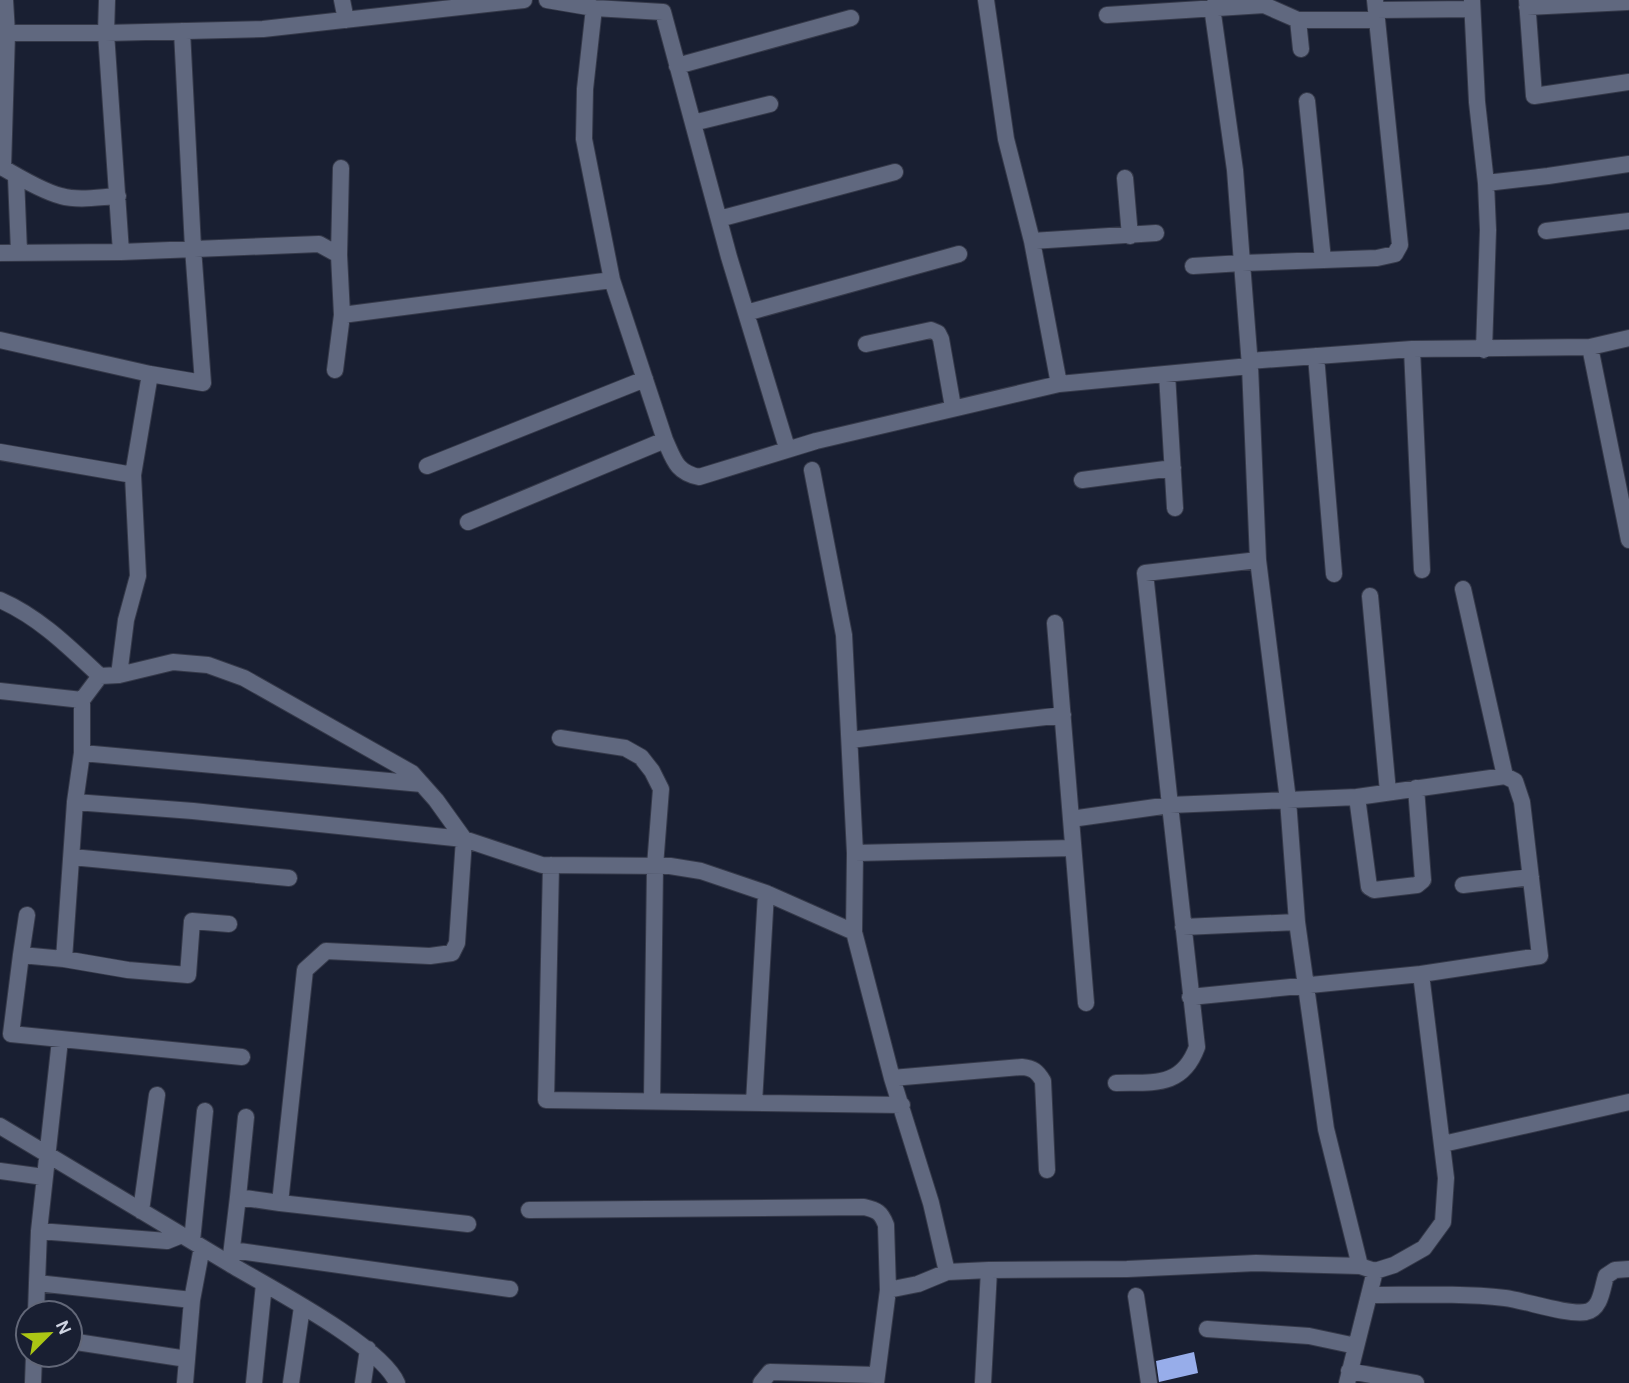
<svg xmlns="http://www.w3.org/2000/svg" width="1629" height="1383" viewBox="0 0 1629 1383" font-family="Karla,sans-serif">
  <rect width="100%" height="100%" fill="#191f32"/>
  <path fill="#97adea" d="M1194 1352 1198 1373 1159 1382 1156 1361Z"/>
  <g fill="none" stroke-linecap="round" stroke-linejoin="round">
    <defs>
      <path id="minor" d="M107 0 106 33 121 252
        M342 0 346 20
        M547 0 594 8
        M986 0 1006 139 1032 241
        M1375 0 1400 245 1395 254 1377 258 1242 263 1250 366 1258 560 1288 800 1297 922 1326 1129 1360 1266 1375 1271 1394 1265 1424 1248 1443 1222 1446 1178 1421 974 1540 956 1522 802 1515 781 1505 776 1357 797 1369 887 1374 890 1417 885 1423 880 1416 788
        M1472 0 1477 102 1486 183 1488 230 1484 350
        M1527 0 1534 96 1629 82
        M1527 7 1627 2
        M1376 10 1472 9
        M1107 15 1264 5 1298 20H1377
        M1298 20 1301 49
        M0 33H106L263 29 524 0
        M677 66 851 18
        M1307 101 1323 260
        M693 123 770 104
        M0 166C15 175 45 192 61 196 79 201 99 197 118 196
        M3 168 7 33 5 0
        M16 177 19 252
        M1125 178 1130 236
        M1486 183 1548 176 1629 164
        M719 219 895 172
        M1546 231 1629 221
        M0 253 121 252 319 244 339 255 342 315 612 280
        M339 255 341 168
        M1193 266 1242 263 1235 170 1212 7
        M746 313 959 254
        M0 340 150 374
        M866 344 931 330 938 333 941 339 953 407
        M1590 347 1629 540
        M1412 349 1422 570
        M1316 356 1334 574
        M1249 361 1412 349 1590 347 1629 338
        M335 370 342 315
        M1167 374 1175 508
        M1059 384 1032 241 1156 233
        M787 448 729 257 663 12 594 8 585 89 584 139 612 280 665 440C674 460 676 472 699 477L816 441 1059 384 1250 366
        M0 452 133 475 138 576 126 620 119 675
        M427 466 645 379
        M812 470 844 635 855 853 854 932 892 1078 931 1203 947 1272 918 1284 888 1290 876 1383
        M133 475 150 374 203 383 193 248 182 31
        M1082 480 1173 468
        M468 522 665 440
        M1463 589 1505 776
        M1370 596 1388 792
        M0 600C39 617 69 647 100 676L119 675 173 662 208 665 244 678 412 773 436 800 464 839 542 865 670 866 701 871 766 893 854 932
        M1055 623 1086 1003
        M100 676 82 700V753L75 802 193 811 464 839 457 943 452 953 430 956 326 951 305 970 280 1203 238 1197 230 1264C268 1287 381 1345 397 1383
        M0 691 82 700
        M560 738 625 748 641 757 652 771 661 789 655 866 652 1101
        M850 740 1063 715
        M82 753 422 784
        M1071 819 1170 805 1145 573 1258 560
        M855 853 1073 848
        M72 857 289 878
        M551 865 546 1100 902 1105
        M1463 885 1531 877
        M229 924 192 921 188 975 128 970 64 959 21 955 11 1034 242 1057
        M1183 927 1297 922
        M21 955 27 915
        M64 959 75 802
        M1190 997 1421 974
        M60 1040 39 1231 37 1283 192 1300 202 1247
        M892 1078 1022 1067C1033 1068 1037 1071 1043 1081L1047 1170
        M1116 1083C1153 1082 1182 1088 1197 1047L1170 805 1357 797
        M754 1103 766 893
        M0 1126 230 1264
        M1443 1144 1629 1102
        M0 1171 44 1177
        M238 1197 246 1117
        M280 1203 468 1224
        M529 1210 864 1207C877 1210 881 1212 886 1225L888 1290
        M141 1211 157 1095
        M39 1231 167 1241 182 1235
        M192 1241 205 1111
        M232 1250 510 1289
        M947 1272 989 1270
        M1369 1295C1414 1295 1460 1293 1505 1298 1527 1301 1566 1315 1586 1312 1601 1309 1602 1289 1606 1276L1615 1270 1629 1269
        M1136 1296 1149 1383
        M36 1313 37 1283
        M1207 1329 1309 1336 1356 1346
        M70 1341 187 1359
        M1349 1371 1416 1383
        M33 1383 34 1355
        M185 1383 192 1300
        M254 1383 264 1284
        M291 1383 302 1307
        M363 1383 368 1349
        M761 1383 770 1372 876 1375
        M983 1383 989 1270 1127 1269 1256 1263 1360 1266
        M1347 1383 1375 1271"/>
    </defs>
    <use href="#minor" stroke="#353949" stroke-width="18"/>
    <use href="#minor" stroke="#60687f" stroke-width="16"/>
  </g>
  <g transform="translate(49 1334) rotate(66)"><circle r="33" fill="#191f32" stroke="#626778" stroke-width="2"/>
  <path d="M0-5L12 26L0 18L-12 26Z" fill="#abc614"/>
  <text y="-10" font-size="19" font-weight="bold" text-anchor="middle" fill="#cfd4e2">N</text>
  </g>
</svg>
